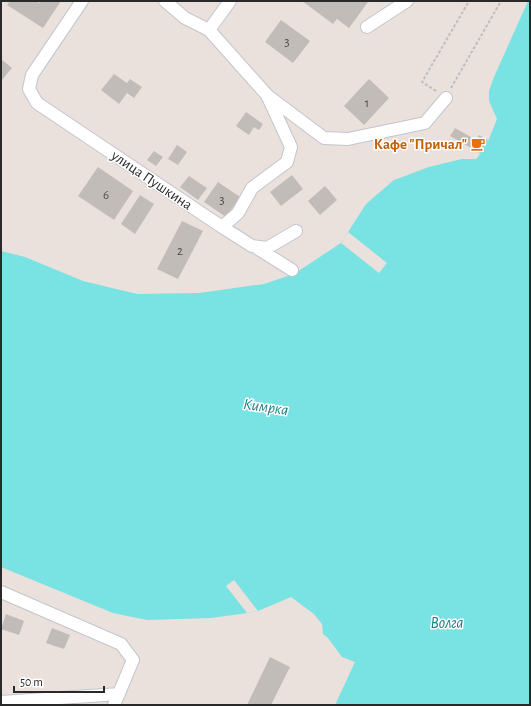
<svg xmlns="http://www.w3.org/2000/svg" width="531" height="706" viewBox="0 0 531 706" font-family="'Alegreya Sans',sans-serif">
  <rect width="100%" height="100%" fill="#eae0dc"/>
  <path fill="#79e2e2" d="M528 1H530V705H335L355 662 342 657 328 638 323 634 322 624 314 614 291 597 258 611 247 613 211 618 147 620 113 613 1 567V251L25 257 83 281 137 294 199 293 264 284 294 274 341 243 366 204 394 180 429 167 462 159H476L478 157 489 139 497 119 489 101V91L494 77Z"/>
  <path fill="#eae0dc" d="M348 232 387 263 379 273 341 243Z
    M234 580 258 611 247 613 226 586Z"/>
  <path fill="#c2bcb8" d="M10 1H36L39 3 41 1H61L43 28 7 5Z
    M302 1H366L368 2 349 28 337 19 333 24Z
    M281 20 310 41 293 63 265 42Z
    M1 59 12 68 1 81Z
    M114 74 127 83 130 79 142 87 134 98 127 93 119 104 101 90Z
    M369 79 389 98 364 125 344 106Z
    M246 112 263 124 259 130 254 127 249 135 236 126Z
    M455 128 476 140 479 135 488 140 480 153 450 136Z
    M177 145 187 152 178 165 168 159Z
    M154 151 163 157 156 166 147 160Z
    M98 167 133 191 114 220 78 196Z
    M292 175 303 189 281 206 270 192Z
    M189 176 207 188 198 200 180 187Z
    M218 182 240 197 226 217 204 202Z
    M325 186 337 200 320 215 308 201Z
    M140 195 154 204 135 234 121 224Z
    M182 221 203 231 178 279 157 269Z
    M6 614 24 621 19 635 1 629Z
    M52 628 70 635 64 649 46 643Z
    M270 657 290 667 271 705H247Z"/>
  <g fill="none" stroke-linecap="round" stroke-linejoin="round">
    <defs>
      <path id="minor" d="M82 1 32 75 29 89 37 103 222 227 252 246 267 248 296 231
        M165 1 185 18 209 30 267 95 291 147 287 162 252 188 238 213 222 227
        M367 27 407 1
        M209 30 230 1
        M268 96 324 138 348 139 425 123 446 98
        M257 248 292 270
        M1 592 121 644 133 660 114 705
        M1 702 119 694"/>
    </defs>
    <use href="#minor" stroke="#c1c6ce" stroke-width="14"/>
    <path stroke="#bfbfbf" stroke-width="2" stroke-dasharray="3 2" stroke-linecap="butt" d="M451 88 501 1
      M436 91 422 82 469 1"/>
    <use href="#minor" stroke="#fff" stroke-width="12"/>
  </g>
  <defs>
    <symbol id="cafe-bare" viewBox="-9 -9 18 18"><path d="M-5.5-4.5H6V0H3Q3 3.5 0 3.5H-2.5Q-5.5 3.5-5.5 0ZM3-3.2v2h1.7v-2ZM-6 4.5H4V6H-6Z" fill="#e8710a" stroke="#fff" stroke-width="2.5" paint-order="stroke"/></symbol>
  </defs>
  <g fill-rule="evenodd">
    <use href="#cafe-bare" x="468" y="134" width="20" height="20"/>
  </g>
  <g text-anchor="middle" stroke-width="3" stroke-linejoin="round" paint-order="stroke">
    <g font-size="13" fill="#4f4e4d">
      <text x="287" y="46">3</text>
      <text x="367" y="107">1</text>
      <text x="106" y="199">6</text>
      <text x="222" y="204">3</text>
      <text x="180" y="255">2</text>
    </g>
    <g font-size="15" font-weight="bold" fill="#c56008" stroke="#fff" text-anchor="end">
      <text x="467" y="149">Кафе "Причал"</text>
    </g>
    <g font-size="15" fill="#292929" stroke="#fff">
      <text transform="translate(152 180) rotate(34)" y="5">улица Пушкина</text>
    </g>
    <g font-size="16" font-style="italic" fill="#1a7d86" stroke="#fff">
      <text transform="translate(266 406) rotate(8)" y="6">Кимрка</text>
      <text x="447" y="628">Волга</text>
    </g>
  </g>
  <rect width="531" height="706" fill="none" stroke="#292929" stroke-width="4"/>
  <path d="M14 686v6h90v-6" fill="none" stroke="#292929" stroke-width="2"/>
  <text x="20" y="686" font-size="12" fill="#292929" stroke="#ffffff" stroke-width="3" paint-order="stroke">50 m</text>
</svg>
